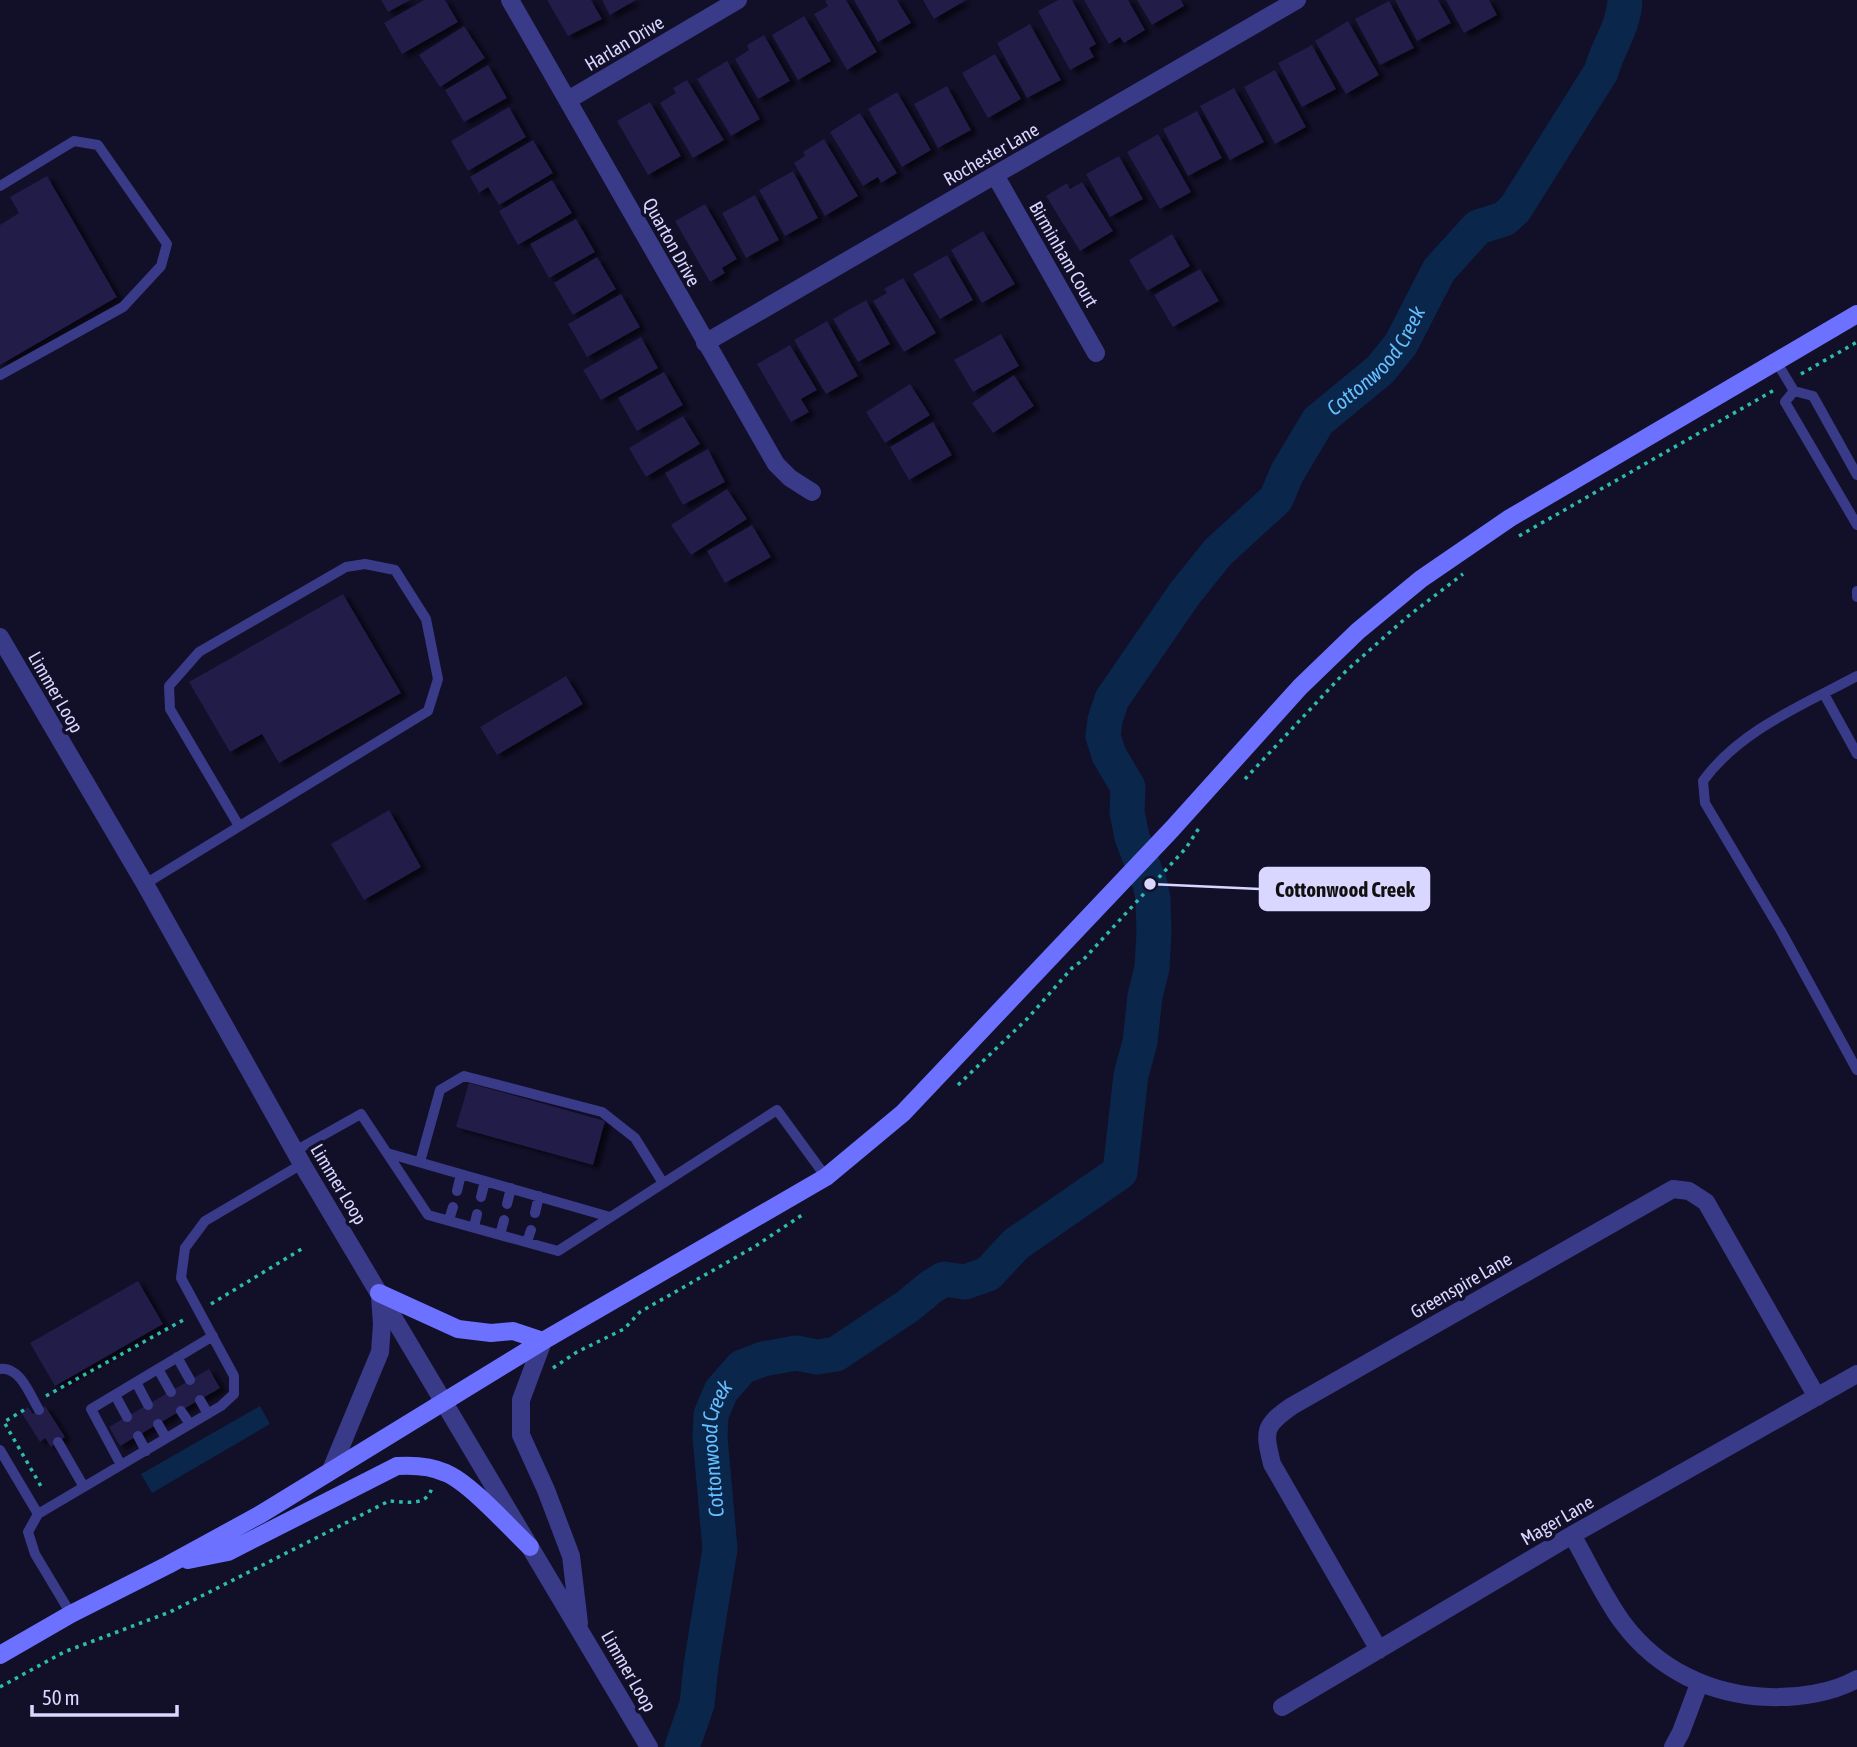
<svg xmlns="http://www.w3.org/2000/svg" width="1857" height="1747" viewBox="0 0 1857 1747" font-family="'Asap Condensed',sans-serif">
  <defs>
    <filter id="shadow"><feDropShadow dx="6" dy="3.5" stdDeviation="2" flood-color="#0009"/></filter>
  </defs>
  <rect width="100%" height="100%" fill="#120f28"/>
  <path fill="#0b264b" d="M260 1406 270 1424 152 1493 141 1474Z"/>
  <g fill="none" stroke-linecap="round" stroke-linejoin="round">
    <path stroke="#0b264b" stroke-width="35" id="s1" d="M682 1747 697 1704 701 1666 720 1549 710 1437 711 1415 721 1391 742 1367 763 1359 796 1353 817 1357 836 1354 908 1306 931 1287 944 1279 965 1282 988 1274 1016 1244 1120 1172 1131 1075 1140 1042 1145 996 1152 968 1154 932 1153 899 1150 884 1132 837 1127 812 1128 787 1109 755 1103 736 1105 720 1112 699 1185 593 1218 552 1276 499 1287 473 1318 421 1380 370 1401 344 1439 270 1478 227 1504 219 1515 209 1601 72C1608 46 1624 27 1625 0"/>
  </g>
  <path fill="#221b4a" filter="url(#shadow)" d="M381 0H410L388 12Z
    M424 0H445L458 22 402 54 384 23Z
    M547 0H591L602 19 568 36Z
    M602 0H636L610 15Z
    M827 0H846L877 52 847 70 814 14 828 6 825 1Z
    M854 0H897L911 23 878 42Z
    M923 0H966L934 19Z
    M1058 0H1072L1096 44 1089 48 1094 57 1070 70 1038 11Z
    M1084 0H1128L1145 30 1124 43 1120 37 1109 44Z
    M1137 0H1181L1184 6 1152 25Z
    M1395 0H1438L1451 23 1417 41Z
    M1446 0H1489L1497 15 1464 33Z
    M1389 1 1414 48 1380 65 1355 19Z
    M804 16 831 61 798 80 772 35Z
    M1348 21 1379 75 1346 94 1315 41Z
    M1030 24 1061 80 1027 98 997 43Z
    M464 26 485 58 440 87 419 55Z
    M764 35 790 81 758 99 735 59 749 50 747 45Z
    M1312 45 1336 89 1302 107 1278 63Z
    M995 54 1021 99 988 118 962 73Z
    M727 61 760 119 731 136 697 79Z
    M488 65 507 98 464 122 445 90Z
    M1275 70 1306 127 1275 144 1244 87Z
    M687 80 724 140 693 158 660 103 676 93 673 88Z
    M947 86 971 130 938 148 914 104Z
    M1234 88 1264 142 1230 160 1200 106Z
    M897 92 931 150 902 167 868 109Z
    M650 102 681 156 648 175 617 121Z
    M509 107 526 137 468 171 451 141Z
    M1197 111 1222 158 1188 176 1163 129Z
    M860 113 897 173 881 183 878 177 863 186 830 132Z
    M1158 134 1191 192 1160 209 1127 152Z
    M824 139 858 196 825 216 794 163 805 156 803 152Z
    M533 140 553 173 499 205 488 187 479 193 470 177Z
    M1119 156 1143 199 1110 217 1086 174Z
    M793 171 818 218 785 236 759 190Z
    M47 176 117 297 0 365V225L19 213 10 197Z
    M552 180 572 213 518 245 499 211Z
    M1082 182 1113 231 1080 251 1046 196 1067 183 1070 189Z
    M755 195 779 240 746 258 722 213Z
    M705 204 737 259 722 268 725 273 710 282 675 221Z
    M576 219 595 252 549 278 530 244Z
    M983 231 1015 284 982 303 951 250Z
    M1172 234 1190 266 1147 291 1129 260Z
    M947 255 973 300 940 319 913 274Z
    M597 257 616 289 573 315 554 283Z
    M1200 269 1219 301 1173 327 1154 295Z
    M903 278 936 333 904 352 873 301 887 293 884 289Z
    M621 294 640 327 587 357 568 324Z
    M866 300 890 344 858 362 833 319Z
    M827 321 858 376 826 394 794 340Z
    M1001 334 1019 366 973 392 954 360Z
    M641 337 658 368 601 400 583 370Z
    M790 345 817 390 801 399 809 412 791 422 757 364Z
    M664 372 683 405 637 431 618 398Z
    M1014 375 1034 406 993 433 972 403Z
    M910 384 930 415 885 443 866 412Z
    M683 416 700 444 646 477 629 448Z
    M933 422 952 455 909 480 890 447Z
    M708 449 725 482 683 505 665 473Z
    M727 489 747 519 691 555 671 525Z
    M752 525 771 557 725 583 707 551Z
    M343 594 401 693 279 763 262 734 230 752 189 682Z
    M566 676 583 704 497 755 480 727Z
    M389 810 421 867 364 900 331 844Z
    M469 1083 605 1121 593 1165 456 1127Z
    M138 1281 163 1324 55 1386 30 1343Z
    M209 1369 220 1388 120 1446 109 1427Z
    M45 1406 65 1437 51 1447 45 1438 40 1442 21 1412 28 1407 33 1414Z"/>
  <g fill="none" stroke-linecap="round" stroke-linejoin="round">
    <path stroke="#2cbdad" stroke-width="3.5" stroke-dasharray="3.5 5" stroke-linecap="butt" d="M1801 374 1857 342
      M1519 536 1776 389
      M1245 779 1346 671 1407 617 1463 574
      M958 1085 1028 1018 1072 968 1083 960 1186 848 1199 828
      M211 1304 305 1247
      M553 1368 577 1352 624 1329 640 1312 754 1247 805 1213
      M46 1396 185 1319
      M24 1410 4 1422 42 1488
      M0 1687 64 1652 170 1612 389 1501C406 1502 429 1507 432 1486"/>
    <path stroke="#393a88" stroke-width="10" d="M0 186 74 141 98 145 167 244 161 266 123 307 0 375
      M1776 361 1794 391 1813 396 1857 475
      M1794 391 1785 402 1857 525
      M1857 591V597
      M1857 676C1803 705 1740 730 1703 781L1705 803 1781 931 1857 1070
      M1824 694 1857 754
      M145 884 428 711 438 679 426 619 395 570 365 564 346 567 199 652 169 686 170 709 239 826
      M295 1151 361 1114 428 1215 558 1251 777 1110 826 1177
      M387 1153 610 1217
      M420 1162 440 1090 464 1076 602 1112 635 1138 663 1183
      M457 1191 461 1174
      M481 1197 485 1181
      M507 1204 511 1188
      M535 1213 539 1196
      M449 1220 453 1207
      M474 1227 477 1214
      M500 1235 504 1220
      M527 1242 531 1230
      M177 1357 190 1380
      M0 1369C20 1366 30 1395 39 1410
      M158 1369 171 1392
      M136 1382 148 1405
      M115 1395 127 1417
      M200 1400 208 1414
      M181 1411 190 1424
      M158 1424 166 1438
      M138 1436 146 1451
      M58 1442 84 1487
      M0 1450 38 1514
      M121 1465 91 1409 213 1336
      M71 1614 35 1554 28 1532 38 1514 221 1406 234 1394V1376L181 1278 185 1248 205 1221 302 1164"/>
    <path stroke="#393a88" stroke-width="18" d="M510 0 776 464 790 478 812 492
      M568 100 738 0
      M995 175 1096 353
      M705 343 1297 0
      M1572 1535C1589 1564 1603 1596 1623 1623 1658 1670 1711 1695 1769 1697 1798 1698 1832 1693 1857 1679
      M1379 1650 1272 1464C1264 1431 1263 1426 1292 1406L1673 1189 1689 1191 1706 1202 1817 1397
      M1282 1707 1572 1535 1857 1374
      M1673 1747 1681 1732 1699 1684"/>
    <path stroke="#393a88" stroke-width="18" d="M0 637 145 884 302 1164 649 1747
      M543 1341 521 1400V1435L546 1490 571 1556 579 1623
      M331 1470 380 1352 382 1324 380 1297"/>
    <path stroke="#6d71ff" stroke-width="18" d="M379 1293 458 1329 491 1333 513 1331 543 1341
      M188 1560 228 1552 397 1466C413 1465 431 1466 446 1473 470 1483 510 1528 530 1547
      M0 1655 71 1614 168 1565 261 1514 543 1341 826 1177 903 1113 1172 829 1300 687 1358 631 1421 579 1510 518 1857 314"/>
  </g>
  <g text-anchor="middle" stroke-width="7" stroke-linejoin="round" paint-order="stroke">
    <g font-size="19" fill="#d9d6ff" stroke="#120f28">
      <text transform="translate(624 43) rotate(-31)" y="7">Harlan Drive</text>
      <text transform="translate(991 154) rotate(-30)" y="7">Rochester Lane</text>
      <text transform="translate(672 242) rotate(61)" y="7">Quarton Drive</text>
      <text transform="translate(1064 254) rotate(60)" y="7">Birminham Court</text>
      <text transform="translate(56 692) rotate(60)" y="7">Limmer Loop</text>
      <text transform="translate(339 1184) rotate(59)" y="7">Limmer Loop</text>
      <text transform="translate(1461 1285) rotate(-30)" y="7">Greenspire Lane</text>
      <text transform="translate(1557 1520) rotate(-30)" y="7">Mager Lane</text>
      <text transform="translate(629 1671) rotate(60)" y="7">Limmer Loop</text>
    </g>
    <g font-size="21" font-style="italic" fill="#64bfff" stroke="#120f28">
      <text dy="7" stroke="none"><textPath href="#s1" startOffset="1757">Cottonwood Creek</textPath></text>
      <text dy="7" stroke="none"><textPath href="#s1" startOffset="304">Cottonwood Creek</textPath></text>
    </g>
  </g>
  <path fill="none" stroke="#d9d6ff" stroke-width="2.5" d="M1150 884L1260 889"/>
  <circle fill="#d9d6ff" stroke="#120f28" stroke-width="2.5" cx="1150" cy="884" r="7"/>
  <rect fill="#d9d6ff" stroke="#d9d6ff" stroke-width="2.5" x="1260" y="868" width="169" height="42" rx="7"/>
  <g font-size="21" text-anchor="middle" font-weight="bold" fill="#111">
    <text x="1345" y="897">Cottonwood Creek</text>
  </g>
  <path d="M32 1705v10h145v-10" fill="none" stroke="#d9d6ff" stroke-width="3.5"/>
  <text x="42" y="1705" font-size="21" fill="#d9d6ff" stroke="#120f28" stroke-width="5" paint-order="stroke">50 m</text>
</svg>
